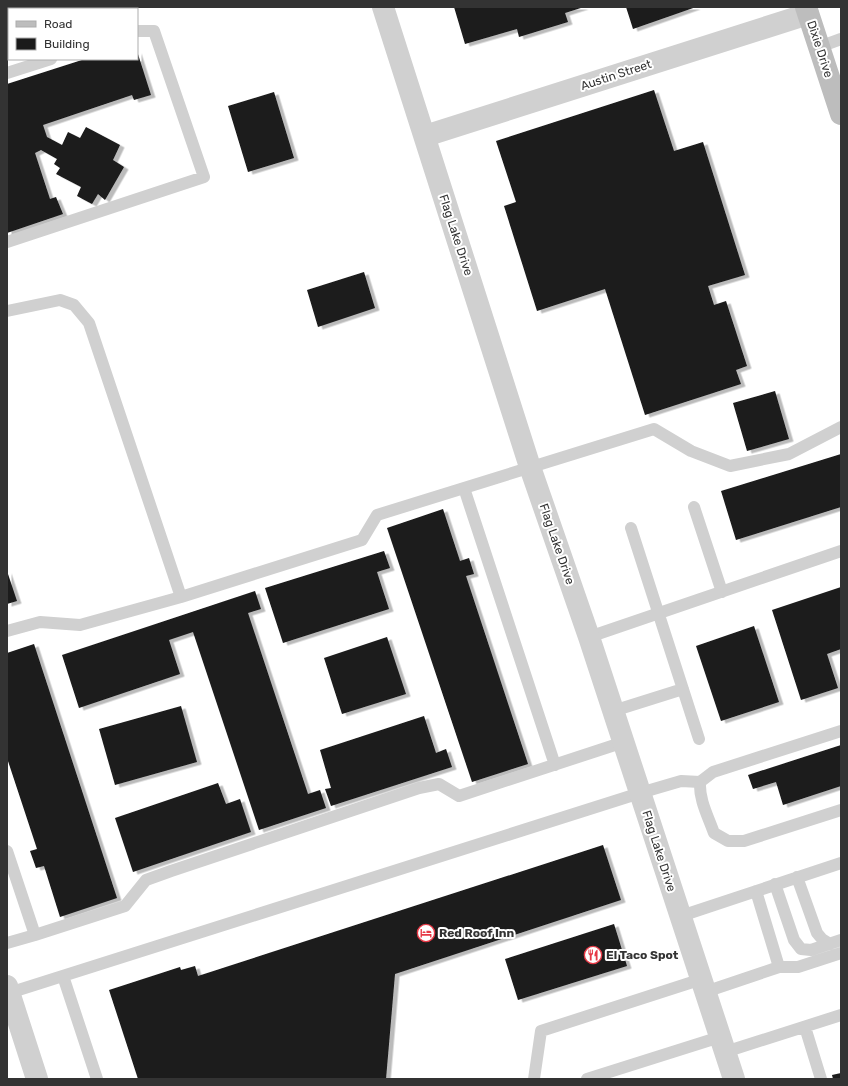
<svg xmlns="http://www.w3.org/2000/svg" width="848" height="1086" viewBox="0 0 848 1086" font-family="Rubik,sans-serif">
  <defs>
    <filter id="shadow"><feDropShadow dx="4.5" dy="2.5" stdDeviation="0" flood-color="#0004"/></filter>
  </defs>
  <rect width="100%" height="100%" fill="#fff"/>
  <path fill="#1a1a1a" filter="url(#shadow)" d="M454 7H584L565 13 568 22 519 37 517 29 465 44Z
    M626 7H696L633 29Z
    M137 51 151 95 134 100 132 95 43 125 47 137 62 145 68 132 80 138 86 127 120 145 113 160 124 167 105 200 98 194 92 204 77 196 81 187 56 174 60 168 54 164 57 159 41 150 35 153 50 199 56 197 63 214 7 233V84L85 59H137Z
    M654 90 674 151 703 142 745 275 708 286 714 305 726 301 747 366 736 370 741 384 645 415 605 289 537 311 504 206 516 202 496 141Z
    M274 92 294 158 248 172 228 106Z
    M364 272 375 308 318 327 307 290Z
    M775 391 789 439 747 451 733 403Z
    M841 454V507L736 540 721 491Z
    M443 509 460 561 469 558 474 574 466 576 528 764 472 782 387 528Z
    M384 551 390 568 377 572 389 609 283 643 265 588Z
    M7 571 17 601 7 604Z
    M841 587V649L827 654 838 688 801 700 772 610Z
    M255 591 261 609 248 613 308 794 320 790 326 808 259 830 193 632 169 640 180 674 79 708 62 655Z
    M754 626 779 702 721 721 696 646Z
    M387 637 406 694 342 714 324 658Z
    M34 644 117 898 60 917 44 866 36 868 30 851 37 849 7 758V653Z
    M181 706 197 762 115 785 99 729Z
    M424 716 436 753 446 749 452 767 331 806 325 789 331 788 320 750Z
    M841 745V786L783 805 776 782 753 789 748 775Z
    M218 783 226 804 240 799 251 832 133 872 115 818Z
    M603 845 621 900 395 974 386 1079H138L109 990 180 967 181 970 195 966 198 976Z
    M614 924 627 966 518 1000 505 959Z
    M841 1073V1079H833L832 1075Z"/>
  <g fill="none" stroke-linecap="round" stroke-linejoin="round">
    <path stroke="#d0d0d0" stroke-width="12" d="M819 47 841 39
      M7 73 51 59
      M7 242 204 177 154 31H137
      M7 311 60 300 74 305 89 323 181 597 362 540 377 515 654 429 691 451 730 466 789 454 841 427
      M464 488 555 765
      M694 507 722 592
      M631 528 699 739
      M7 631 40 622 80 625 181 597
      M589 637 841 551
      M613 711 683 689
      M841 731 713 772 700 782C699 800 708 816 714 833L728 841H744L841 810
      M7 851 35 935 125 906 146 880 171 871 419 788 439 784 459 796 624 742
      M797 877 817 933 822 939 830 944
      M775 884 794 940 801 949 811 950 841 940
      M756 891 779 967
      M681 916 841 863
      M7 943 35 935
      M63 976 97 1079
      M705 992 779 967H798L841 953
      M9 993 640 793 681 781 700 782
      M805 1027 821 1079
      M725 1052 841 1015
      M534 1079 541 1031 702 979
      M587 1079 720 1037"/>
    <path stroke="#d0d0d0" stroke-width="22" d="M383 7 530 467 589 637 734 1079
      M425 136 808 14
      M7 986 37 1079"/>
    <path stroke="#bdbdbd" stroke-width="22" d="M806 7 841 114"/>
  </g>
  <defs>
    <symbol id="hotel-ring" viewBox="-11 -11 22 22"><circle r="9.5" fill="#fff" stroke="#e63946" stroke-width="1.5"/><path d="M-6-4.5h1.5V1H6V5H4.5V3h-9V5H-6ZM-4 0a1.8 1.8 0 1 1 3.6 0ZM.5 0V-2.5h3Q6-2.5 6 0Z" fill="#e63946"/></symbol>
    <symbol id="restaurant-ring" viewBox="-11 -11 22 22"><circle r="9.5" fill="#fff" stroke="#e63946" stroke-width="1.5"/><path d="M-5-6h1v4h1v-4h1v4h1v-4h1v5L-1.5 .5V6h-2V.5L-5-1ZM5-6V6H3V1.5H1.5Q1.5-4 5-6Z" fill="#e63946"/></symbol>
  </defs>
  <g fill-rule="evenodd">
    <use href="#hotel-ring" x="416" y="923" width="20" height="20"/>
    <use href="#restaurant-ring" x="583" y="945" width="20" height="20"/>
  </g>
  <g text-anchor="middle" stroke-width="4" stroke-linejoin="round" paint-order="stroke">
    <g font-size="12" fill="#333" stroke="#fff">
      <text transform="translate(820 49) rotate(72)" y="4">Dixie Drive</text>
      <text transform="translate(616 75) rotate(-18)" y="4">Austin Street</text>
      <text transform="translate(456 235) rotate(72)" y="4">Flag Lake Drive</text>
      <text transform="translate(557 544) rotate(71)" y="4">Flag Lake Drive</text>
      <text transform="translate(659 851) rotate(72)" y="4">Flag Lake Drive</text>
    </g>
    <g font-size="12" font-weight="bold" fill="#333" stroke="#fff" text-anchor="start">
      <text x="439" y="937">Red Roof Inn</text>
      <text x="606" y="959">El Taco Spot</text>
    </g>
  </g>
  <rect width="848" height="1086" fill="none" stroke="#333333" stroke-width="16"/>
  <rect x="8" y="8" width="130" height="52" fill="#ffffff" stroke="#adadad"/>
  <rect x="16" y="21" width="20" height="6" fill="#bdbdbd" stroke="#adadad"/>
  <text x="44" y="28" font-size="12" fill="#333333">Road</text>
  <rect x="16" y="38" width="20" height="12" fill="#1a1a1a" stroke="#adadad"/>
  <text x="44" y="48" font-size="12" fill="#333333">Building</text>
</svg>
